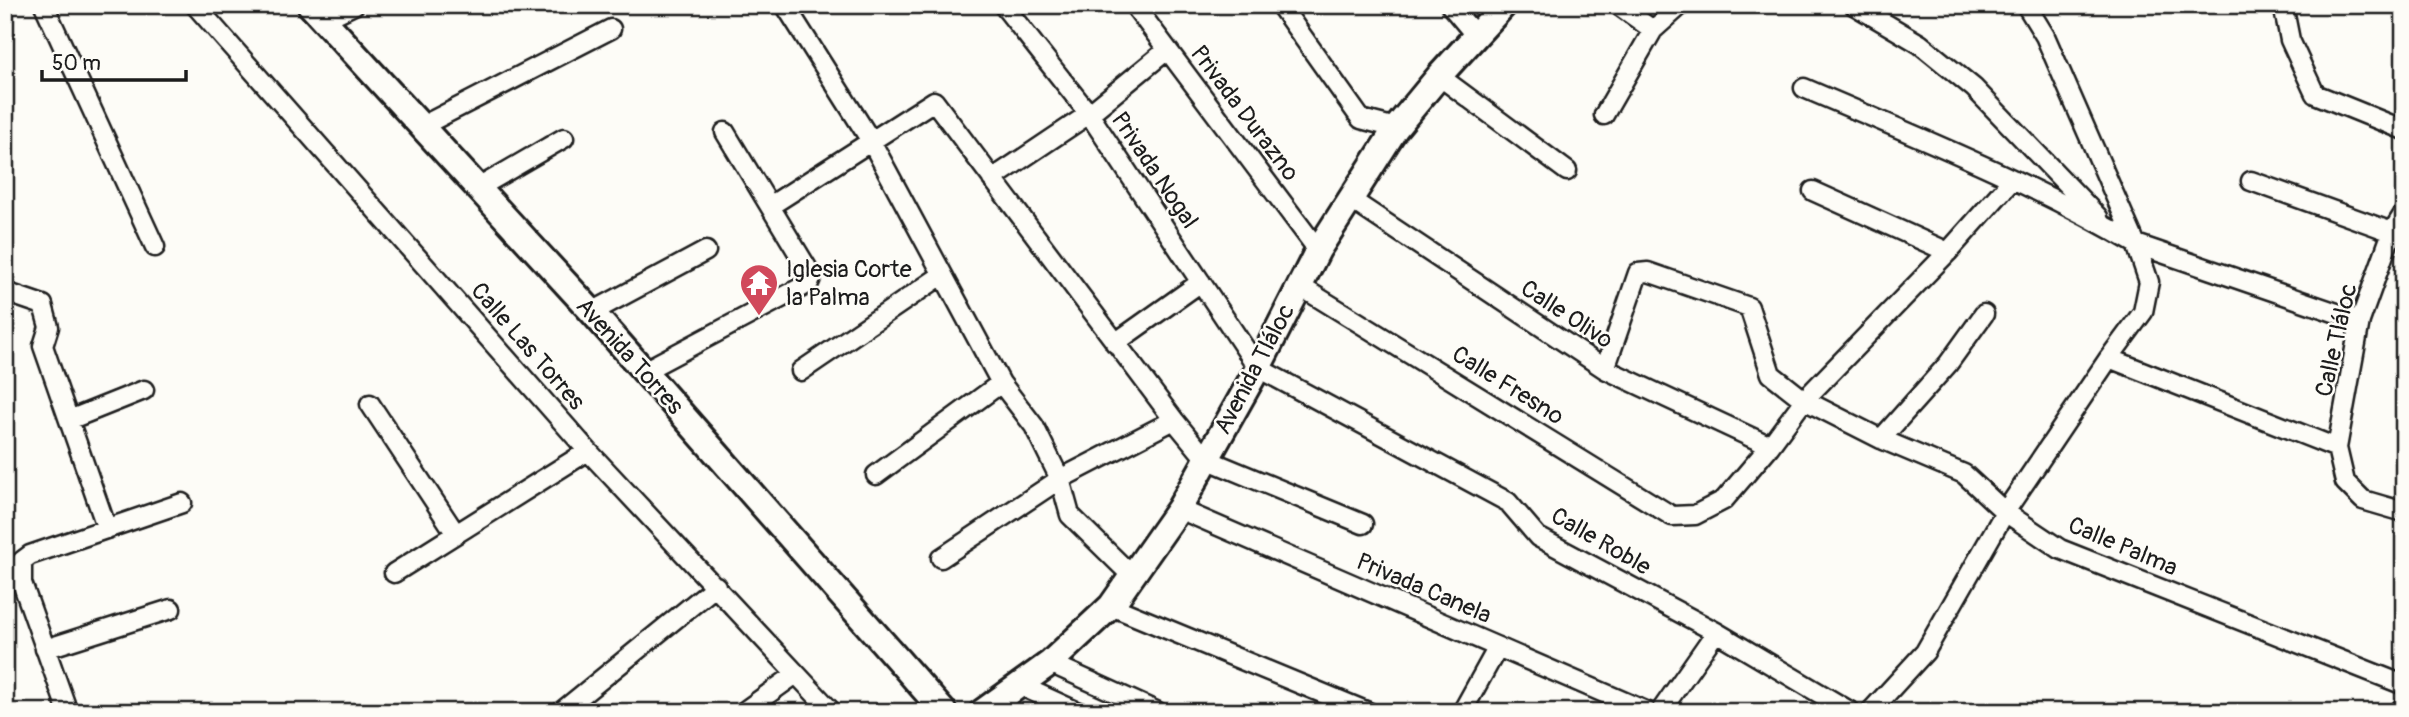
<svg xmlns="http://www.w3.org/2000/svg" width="2409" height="717" viewBox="0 0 2409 717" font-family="Pangolin,sans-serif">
  <rect width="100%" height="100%" fill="#fdfcf7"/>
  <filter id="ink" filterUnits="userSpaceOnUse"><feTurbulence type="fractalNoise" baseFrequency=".0143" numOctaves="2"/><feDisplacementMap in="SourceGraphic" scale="14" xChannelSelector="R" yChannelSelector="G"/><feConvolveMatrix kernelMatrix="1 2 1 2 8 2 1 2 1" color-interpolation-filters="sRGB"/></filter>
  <g filter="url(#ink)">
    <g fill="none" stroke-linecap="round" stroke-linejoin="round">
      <defs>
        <path id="street" d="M44 5 155 247
          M195 5 588 451 832 712
          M785 5 871 141 1001 383 1034 426 1060 479 1070 515 1132 576
          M1003 5 1089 114 1258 368 1508 502 1538 537 1716 632 1851 712
          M1134 5 1318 250
          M1280 5 1361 119 1396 128
          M1450 5 1476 36
          M1618 5 1653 30
          M1854 5 1920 44 1974 88 2098 217
          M2283 5 2290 40 2315 94 2404 130
          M323 20 354 5
          M1439 76 1567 171
          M1804 88C1916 136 2031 182 2136 244L2360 321
          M1604 115 1653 30 1681 5
          M420 127 611 29
          M992 179 1089 114 1167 50
          M2251 181 2392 232
          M478 188 564 138
          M1813 191 1948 252
          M1350 199 1605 369 1770 446
          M770 206 934 101 1174 420 1206 459 1363 524
          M2404 213 2392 232 2360 321 2337 448 2345 482 2363 500 2404 512
          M1298 285 1672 516 1695 515 1724 500 1770 446 1804 400 1948 252 2012 180
          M5 292 43 305 49 327 43 346 107 529
          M592 312 706 251
          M1115 343 1201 282
          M2109 358 2337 448
          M1605 369 1638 273 1648 272 1749 307 1771 374 1804 400 1881 439 1964 474 2005 512 2060 549 2404 685
          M644 371 802 287 809 283 812 276 725 132
          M801 371 942 275
          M370 404 456 534
          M69 420 144 390
          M1881 439 1948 364 1984 314
          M876 475 1001 383
          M1179 509 1648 712
          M941 558 1060 479 1174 420
          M394 573 588 451
          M1111 606 1368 712
          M45 649 171 609
          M1050 663 1158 712
          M1019 685 1078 712
          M68 712 22 583V561L30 555 182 503
          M561 712 716 586
          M743 712 796 674
          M1462 712 1498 647
          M1660 712 1716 632
          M1870 712 1925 652 2005 512 2109 358 2143 312 2149 282 2136 244 2045 36 2026 5"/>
        <path id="secondary" d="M310 5 592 312 944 712
          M982 712 1050 663 1111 606 1179 509 1258 368 1318 250 1396 128 1439 76 1504 5
          M2403 712 2404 711"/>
      </defs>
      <use href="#street" stroke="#1c1c1c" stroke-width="23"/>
      <use href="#secondary" stroke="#1c1c1c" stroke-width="30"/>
      <use href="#street" stroke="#fdfcf7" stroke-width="18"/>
      <use href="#secondary" stroke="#fdfcf7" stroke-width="24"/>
    </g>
  </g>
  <defs>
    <symbol id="temple-pin" viewBox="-11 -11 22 30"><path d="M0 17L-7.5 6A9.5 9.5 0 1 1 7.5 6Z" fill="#d1495b" stroke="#fdfcf7"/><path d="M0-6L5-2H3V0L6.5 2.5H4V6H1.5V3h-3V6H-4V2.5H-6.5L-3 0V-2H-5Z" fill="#fff"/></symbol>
  </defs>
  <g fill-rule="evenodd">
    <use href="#temple-pin" x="737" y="261" width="44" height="60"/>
  </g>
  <g text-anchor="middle" stroke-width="5" stroke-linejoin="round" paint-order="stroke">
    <g font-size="24" fill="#1c1c1c" stroke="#fdfcf7">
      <text transform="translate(1245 113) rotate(53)" y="8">Privada Durazno</text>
      <text transform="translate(1155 170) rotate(56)" y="8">Privada Nogal</text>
      <text transform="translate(1567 314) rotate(33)" y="8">Calle Olivo</text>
      <text transform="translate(2336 340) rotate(-77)" y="8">Calle Tláloc</text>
      <text transform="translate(528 346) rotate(49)" y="8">Calle Las Torres</text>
      <text transform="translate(630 356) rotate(48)" y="8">Avenida Torres</text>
      <text transform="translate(1254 369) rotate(-62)" y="8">Avenida Tláloc</text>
      <text transform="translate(1508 385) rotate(32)" y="8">Calle Fresno</text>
      <text transform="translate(1601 541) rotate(30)" y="8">Calle Roble</text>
      <text transform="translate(2123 546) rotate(23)" y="8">Calle Palma</text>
      <text transform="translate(1424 588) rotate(23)" y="8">Privada Canela</text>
    </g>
    <g font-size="24" fill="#1c1c1c" stroke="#fdfcf7" text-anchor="start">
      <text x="786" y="277">Iglesia Corte<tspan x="786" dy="28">la Palma</tspan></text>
    </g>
  </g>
  <rect width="2409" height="717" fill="none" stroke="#fdfcf7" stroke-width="28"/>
  <rect x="14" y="14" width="2381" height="689" fill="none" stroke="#1c1c1c" stroke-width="2.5" filter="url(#ink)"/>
  <path d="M42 70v10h144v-10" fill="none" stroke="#1c1c1c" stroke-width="3.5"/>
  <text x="52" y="70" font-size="21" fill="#1c1c1c" stroke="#fdfcf7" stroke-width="5" paint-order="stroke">50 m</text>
</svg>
